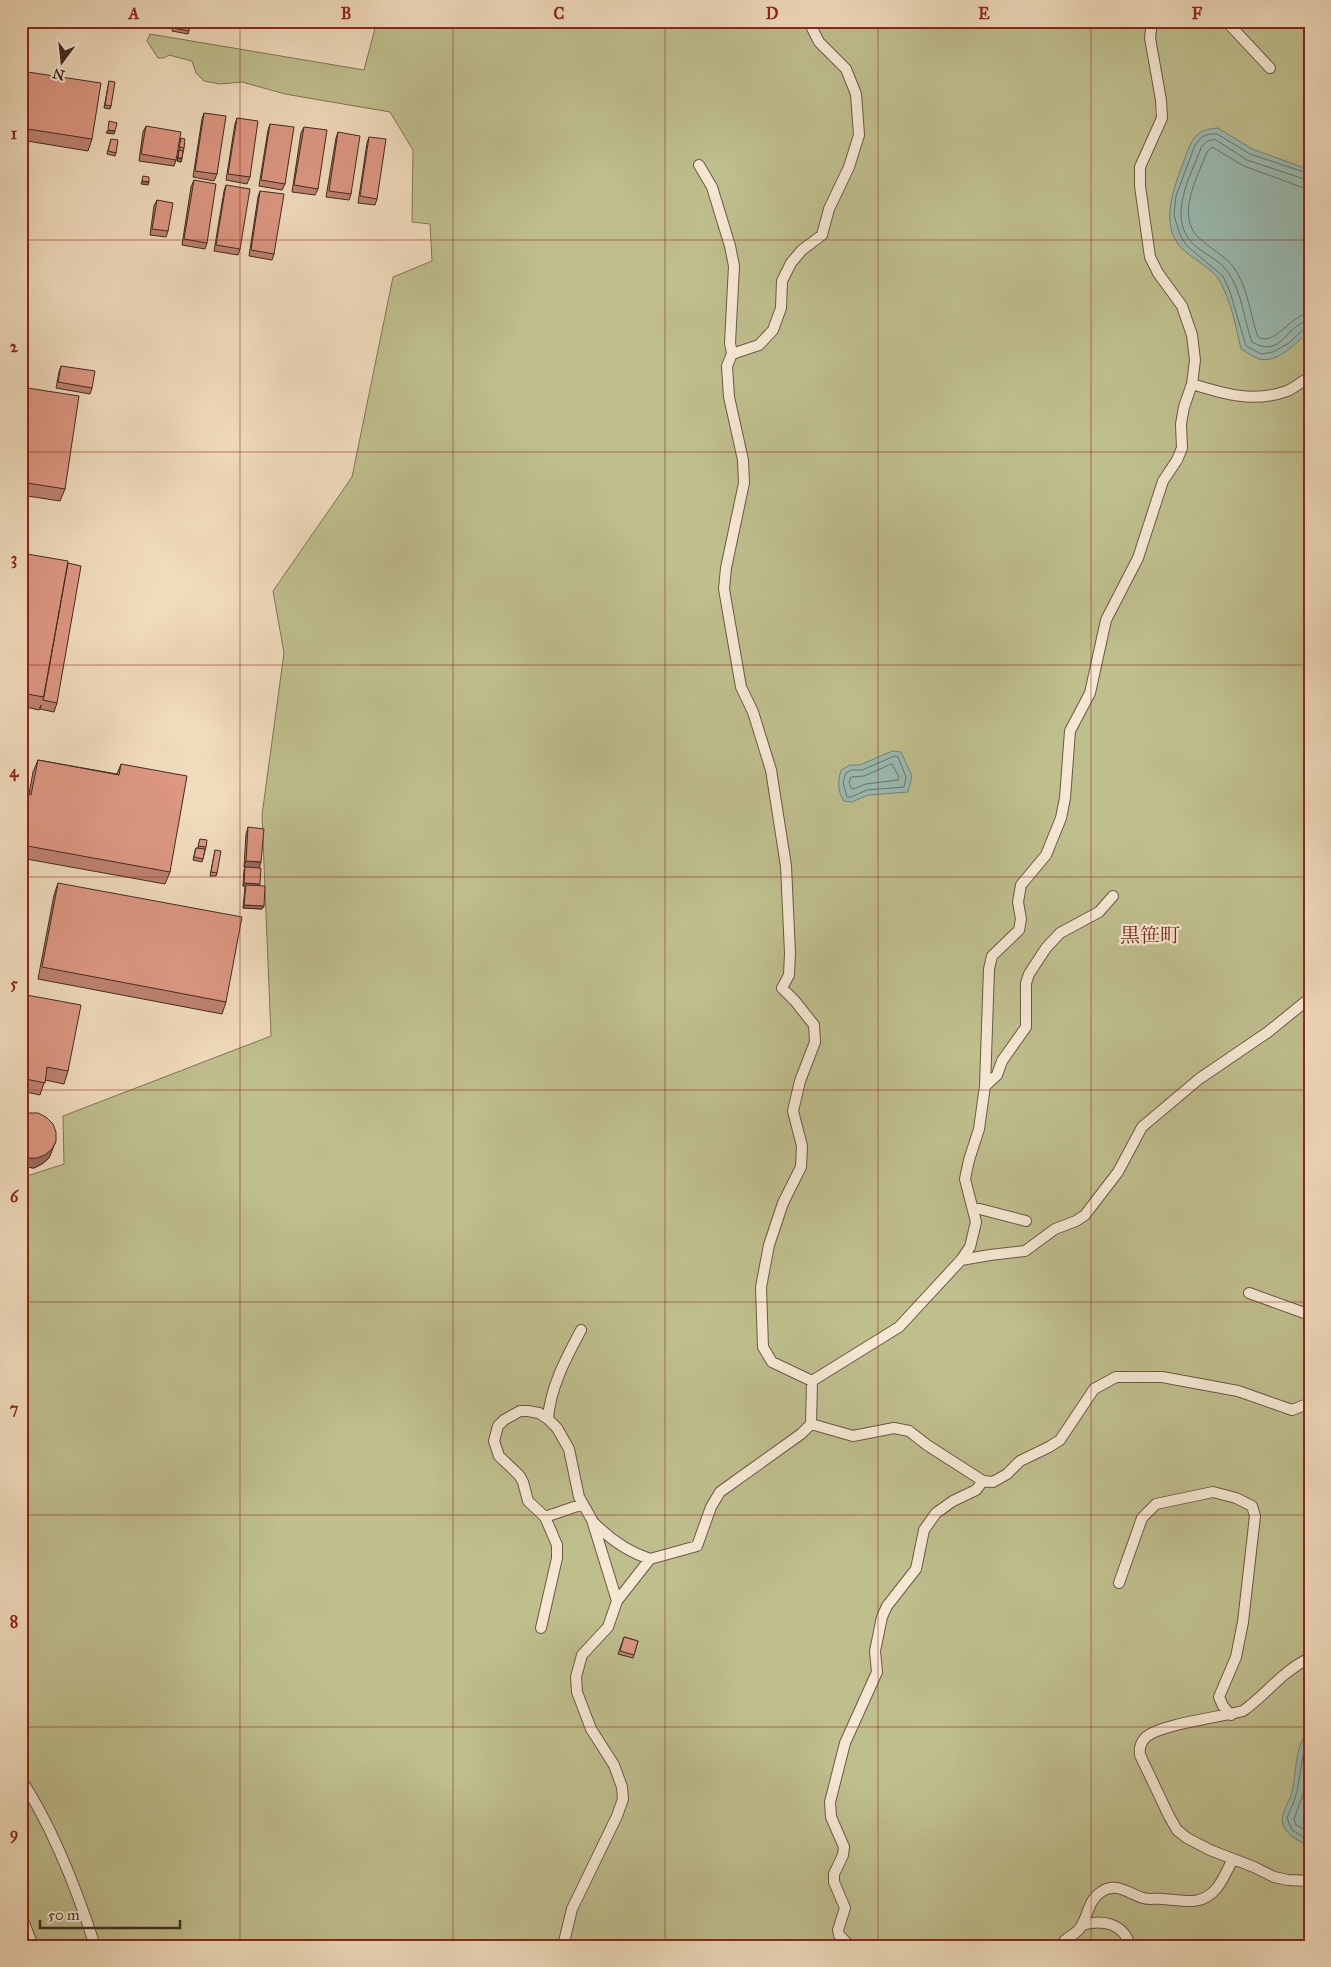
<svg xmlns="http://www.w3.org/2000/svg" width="1331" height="1967" viewBox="0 0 1331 1967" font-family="'IM FELL Great Primer','Noto Serif JP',serif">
  <rect width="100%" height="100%" fill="#f0dbbc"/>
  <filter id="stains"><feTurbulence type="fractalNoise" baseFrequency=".004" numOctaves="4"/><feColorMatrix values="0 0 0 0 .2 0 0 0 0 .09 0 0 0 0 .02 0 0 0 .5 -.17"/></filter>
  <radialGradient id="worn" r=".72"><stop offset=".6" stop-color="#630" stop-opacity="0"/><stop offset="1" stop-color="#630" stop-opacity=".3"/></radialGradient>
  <path fill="#bfbe8d" stroke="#7f7458" d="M377 21H1308L1310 38V1946H21V1178L64 1164 63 1116 271 1036 262 815 284 653 273 591 352 477 393 277 432 261 430 224 412 222 413 150 390 112 285 94 242 82 220 84 204 81 196 73 192 61 169 55 164 58H158L147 41 150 34 364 70Z"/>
  <path fill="#9abbb2" stroke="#768179" d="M882 21H909C899 30 892 27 882 21Z
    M1218 128 1252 149 1310 170V331C1297 341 1279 364 1259 359 1253 357 1247 352 1241 349 1236 327 1231 300 1219 280 1214 271 1196 260 1187 253 1156 229 1174 188 1185 158 1192 139 1196 129 1218 128Z
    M892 751 901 752 912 776 908 792 868 795 852 802 844 801C837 791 838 781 841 770L850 765H860Z
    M1310 1729V1847C1300 1841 1287 1836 1283 1825 1279 1814 1290 1802 1292 1792 1297 1770 1294 1746 1310 1729Z"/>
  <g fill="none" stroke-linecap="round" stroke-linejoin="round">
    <path stroke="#6c736a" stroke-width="1" d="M1310 174 1250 154 1217 134H1209L1202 137 1195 145 1176 196 1174 215 1180 235 1187 246 1223 276 1230 292 1246 346 1261 354 1273 352 1289 343 1305 328 1310 327
      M1310 181 1247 160 1216 140C1209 139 1205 142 1201 148 1191 175 1167 216 1192 243 1202 253 1220 260 1228 272 1242 292 1244 320 1252 342 1283 360 1286 322 1310 321
      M1310 188 1301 187 1244 166 1212 147 1207 152C1198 176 1175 216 1199 238 1209 248 1226 256 1234 268 1248 287 1250 315 1258 337 1276 347 1290 314 1310 313
      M895 756 898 757 906 777 904 787 867 790 851 797H847L843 782 846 773 851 770H862Z
      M892 764 899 777 898 780 866 784 853 789 851 788 849 782 851 777 864 776Z
      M1310 1736C1301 1753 1301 1773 1297 1791 1295 1801 1290 1810 1287 1818L1292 1830 1310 1841
      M1310 1755 1303 1794 1294 1819 1296 1825 1310 1833"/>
    <defs>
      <path id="lane" d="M1226 21 1270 68
        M699 165 712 187 730 246 734 266 730 343 732 354
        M1192 384C1224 394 1254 403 1287 391 1295 388 1302 381 1310 377
        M985 1086 997 1075 1002 1061 1026 1027V983L1029 974 1046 948 1060 933 1099 912 1113 896
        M972 1207 1026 1221
        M961 1260 990 1255 1025 1251 1055 1229 1076 1221 1085 1215 1118 1172 1142 1127 1199 1079 1268 1032 1310 998
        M1249 1293 1310 1315
        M812 1381 899 1327 961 1260 970 1247 976 1222 965 1179 969 1160 979 1129 985 1086 989 969 992 956 1019 930 1021 919 1018 902 1021 885 1046 855 1061 818 1065 798 1070 731 1090 693 1106 620 1138 558 1163 481 1177 460 1182 448 1181 424 1184 407 1192 384 1195 360 1192 335 1182 306 1158 273 1150 257 1140 186V167L1162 118 1161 100 1150 38 1152 21
        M548 1419C550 1388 566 1358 581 1330
        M811 1424 853 1436 894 1428 909 1431 927 1445 983 1481 993 1482 1007 1474 1020 1461 1049 1447 1060 1440 1094 1389 1116 1377H1162L1238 1391 1292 1410 1310 1403
        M545 1517 583 1504
        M594 1523C611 1540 628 1552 650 1559
        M1119 1583 1142 1518 1156 1504 1213 1492 1236 1498 1252 1506 1255 1516 1243 1622 1236 1657 1219 1697 1223 1706 1231 1715
        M541 1628 557 1558V1545L545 1517 528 1501 523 1482 519 1475 499 1456 494 1441 498 1426 504 1420 520 1411H528L539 1413 548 1419 557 1428 569 1449 579 1497 592 1520 617 1601
        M1310 1658C1282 1671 1267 1694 1243 1711 1221 1717 1161 1724 1146 1737 1141 1742 1139 1748 1140 1755L1169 1816 1177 1830 1187 1838 1210 1850 1254 1867 1274 1877 1288 1880 1310 1881
        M21 1779C53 1828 77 1890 95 1946
        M21 1915 33 1946
        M1082 1925C1102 1919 1124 1923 1130 1946
        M563 1946 572 1909 617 1816 623 1799 622 1787 614 1765 591 1729 577 1692 576 1677 582 1655 608 1627 617 1601 650 1559 697 1546 711 1507 720 1492 801 1434 811 1424 812 1381 772 1362 763 1347 761 1287 769 1245 783 1203 801 1167 802 1146 793 1111 800 1081 815 1042 814 1025 795 1001 782 988 789 975 790 953 786 866 771 770 753 712 741 687 724 589 726 568 744 483 743 460 729 397 727 366 732 354 759 345 773 330 781 308 782 281 791 263 802 250 822 235 829 209 849 167 859 135 856 94 846 69 819 42 812 28 811 21
        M850 1946 839 1935 838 1930 845 1908 834 1882V1874L843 1855 844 1847 831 1817 830 1802 845 1743 877 1672 875 1651 882 1617 887 1606 916 1569 924 1530 936 1513 953 1501 976 1490 983 1481
        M1061 1946C1065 1936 1075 1936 1080 1928 1088 1917 1088 1900 1101 1892 1116 1881 1129 1894 1143 1898 1149 1900 1156 1898 1163 1899 1182 1900 1201 1907 1216 1889 1223 1881 1228 1868 1233 1859"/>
    </defs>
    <use href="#lane" stroke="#6b5749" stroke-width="12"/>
    <use href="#lane" stroke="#f5e8d3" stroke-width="10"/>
  </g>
  <path fill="#be8270" stroke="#3f2b23" d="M174 22 189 31 188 34 172 31Z
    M21 71 92 139 88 151 21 140Z
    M109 81 111 106 110 109 104 108Z
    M204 113 217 174 214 181 193 177 202 119Z
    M237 118 250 177 247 184 226 180 235 124Z
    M270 124 285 184 282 190 259 186 268 130Z
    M146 126 176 160 174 166 139 161 143 132Z
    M304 127 318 189 315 195 292 192 301 133Z
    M338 132 351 194 349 200 326 197 336 138Z
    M369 137 377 199 375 205 358 203 367 143Z
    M181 138 184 148 181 162 177 161Z
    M111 139 116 153 115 156 107 154Z
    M194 180 207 243 205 249 182 245 191 187Z
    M226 185 240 249 238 255 214 251 224 191Z
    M260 191 274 254 272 260 249 256 258 197Z
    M157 200 168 231 166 237 150 235 154 206Z
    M61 366 92 388 90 394 56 388 59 372Z
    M21 387 65 489 60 501 21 495Z
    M21 553 57 703 54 712 40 709 41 705 39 710 21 706Z
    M38 760 117 774 121 764 170 872 165 884 21 858V839L24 826H21V794H29L33 772Z
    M248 827 259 868V886L264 906 262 909 243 908 245 886H243L244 870 245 868 244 867 246 834Z
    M200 839 206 847 202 862 193 860 195 851 196 848H198Z
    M215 850 217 873 216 876H210Z
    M58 883 226 1002 222 1014 38 979 54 895Z
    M21 994 68 1071 64 1084 45 1080 40 1095 21 1091Z
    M21 1116 52 1150 49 1158 42 1164 34 1168 25 1167 21 1166Z
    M624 1637 638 1641 633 1658 618 1654Z"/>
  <path fill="#9b6a5b" stroke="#3f2b23" d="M108 130 115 131 114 134 106 133Z
    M178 158H182L181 162 177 161Z
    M142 181 149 182 148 185 141 184Z
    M23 814H28L24 826H21V820Z
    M246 861 261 862 259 869 244 867Z
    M244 883 260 884 259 887 243 886Z
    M244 905 264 906 262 909 243 908Z
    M56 1141 49 1158 42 1164 34 1168 25 1167 28 1158Z"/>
  <path fill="#dd9782" stroke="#3f2b23" d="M174 22 190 24 189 31 173 28Z
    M21 71 101 83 92 139 21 128Z
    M109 81 115 82 111 106 105 105Z
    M204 113 226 116 217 174 195 171Z
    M237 118 258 121 250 177 228 174Z
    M109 121 117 123 115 131 108 130Z
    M270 124 294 127 285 184 261 180Z
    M146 126 181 132 176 160 141 154Z
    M304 127 327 130 318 189 294 185Z
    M338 132 360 136 351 194 329 191Z
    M369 137 386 139 377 199 360 196Z
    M181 138 185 139 184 148 179 147Z
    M111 139 118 140 116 153 108 151Z
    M179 150 183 151 182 158H178Z
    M143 176 149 177V182L142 181Z
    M194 180 216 184 207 243 184 239Z
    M226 185 250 189 240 249 216 245Z
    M260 191 284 194 274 254 251 250Z
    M157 200 173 203 168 231 152 229Z
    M61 366 95 371 92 388 58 382Z
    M21 387 79 396 65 489 21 482Z
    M21 553 68 561 44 697 21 693Z
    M68 563 81 566 57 703 43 700Z
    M38 760 119 775 121 764 187 776 170 872 22 845 28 814H23L21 812V794L23 793 31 795Z
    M248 827 264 829 261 862 246 861Z
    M200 839 207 840 206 847 198 846Z
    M196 848 205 849 203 859 194 857Z
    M215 850 221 851 217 873 211 872Z
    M245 867 261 868 260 884 244 883Z
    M58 883 242 917 226 1002 42 967Z
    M246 885 265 886 264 906 244 905Z
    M21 994 81 1005 68 1071 47 1067 45 1083 21 1078Z
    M29 1113H38L46 1117 53 1124 56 1132V1141L52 1149 45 1155 37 1158H28L21 1155V1116Z
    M624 1637 638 1641 634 1655 620 1651Z"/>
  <path fill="none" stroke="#8f2418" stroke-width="1" stroke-opacity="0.55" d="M240 21V1946M453 21V1946M665 21V1946M878 21V1946M1091 21V1946M21 240H1310M21 452H1310M21 665H1310M21 877H1310M21 1090H1310M21 1302H1310M21 1515H1310M21 1727H1310"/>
  <g text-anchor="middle" stroke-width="4.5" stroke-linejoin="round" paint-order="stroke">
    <g font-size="20" fill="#7a1f14" stroke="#f5e8d3">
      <text x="1150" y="942">黒笹町</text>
    </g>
  </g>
  <rect width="1331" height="1967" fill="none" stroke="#f0dbbc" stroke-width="55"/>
  <g transform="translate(62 62) rotate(195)" stroke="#f5e8d3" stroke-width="4" paint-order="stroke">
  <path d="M0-4L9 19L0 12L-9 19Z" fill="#3f2b23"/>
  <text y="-8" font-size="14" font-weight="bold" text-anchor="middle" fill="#3f2b23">N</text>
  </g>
  <path d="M40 1920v8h140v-8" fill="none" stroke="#3f2b23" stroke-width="2.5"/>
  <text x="48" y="1920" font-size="15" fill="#3f2b23" stroke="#f5e8d3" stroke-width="4" paint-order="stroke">50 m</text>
  <rect x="28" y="28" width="1276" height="1912" fill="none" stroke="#8f2418" stroke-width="2"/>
  <g font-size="16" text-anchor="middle" font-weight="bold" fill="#8f2418">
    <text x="134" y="19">A</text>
    <text x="346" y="19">B</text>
    <text x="559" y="19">C</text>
    <text x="772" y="19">D</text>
    <text x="984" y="19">E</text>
    <text x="1197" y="19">F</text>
    <text x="14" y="139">1</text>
    <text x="14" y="352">2</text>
    <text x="14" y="564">3</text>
    <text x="14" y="777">4</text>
    <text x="14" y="989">5</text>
    <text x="14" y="1202">6</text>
    <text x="14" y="1414">7</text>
    <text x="14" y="1627">8</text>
    <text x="14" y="1839">9</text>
  </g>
  <rect width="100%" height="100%" filter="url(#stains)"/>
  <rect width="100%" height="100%" fill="url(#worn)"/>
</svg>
